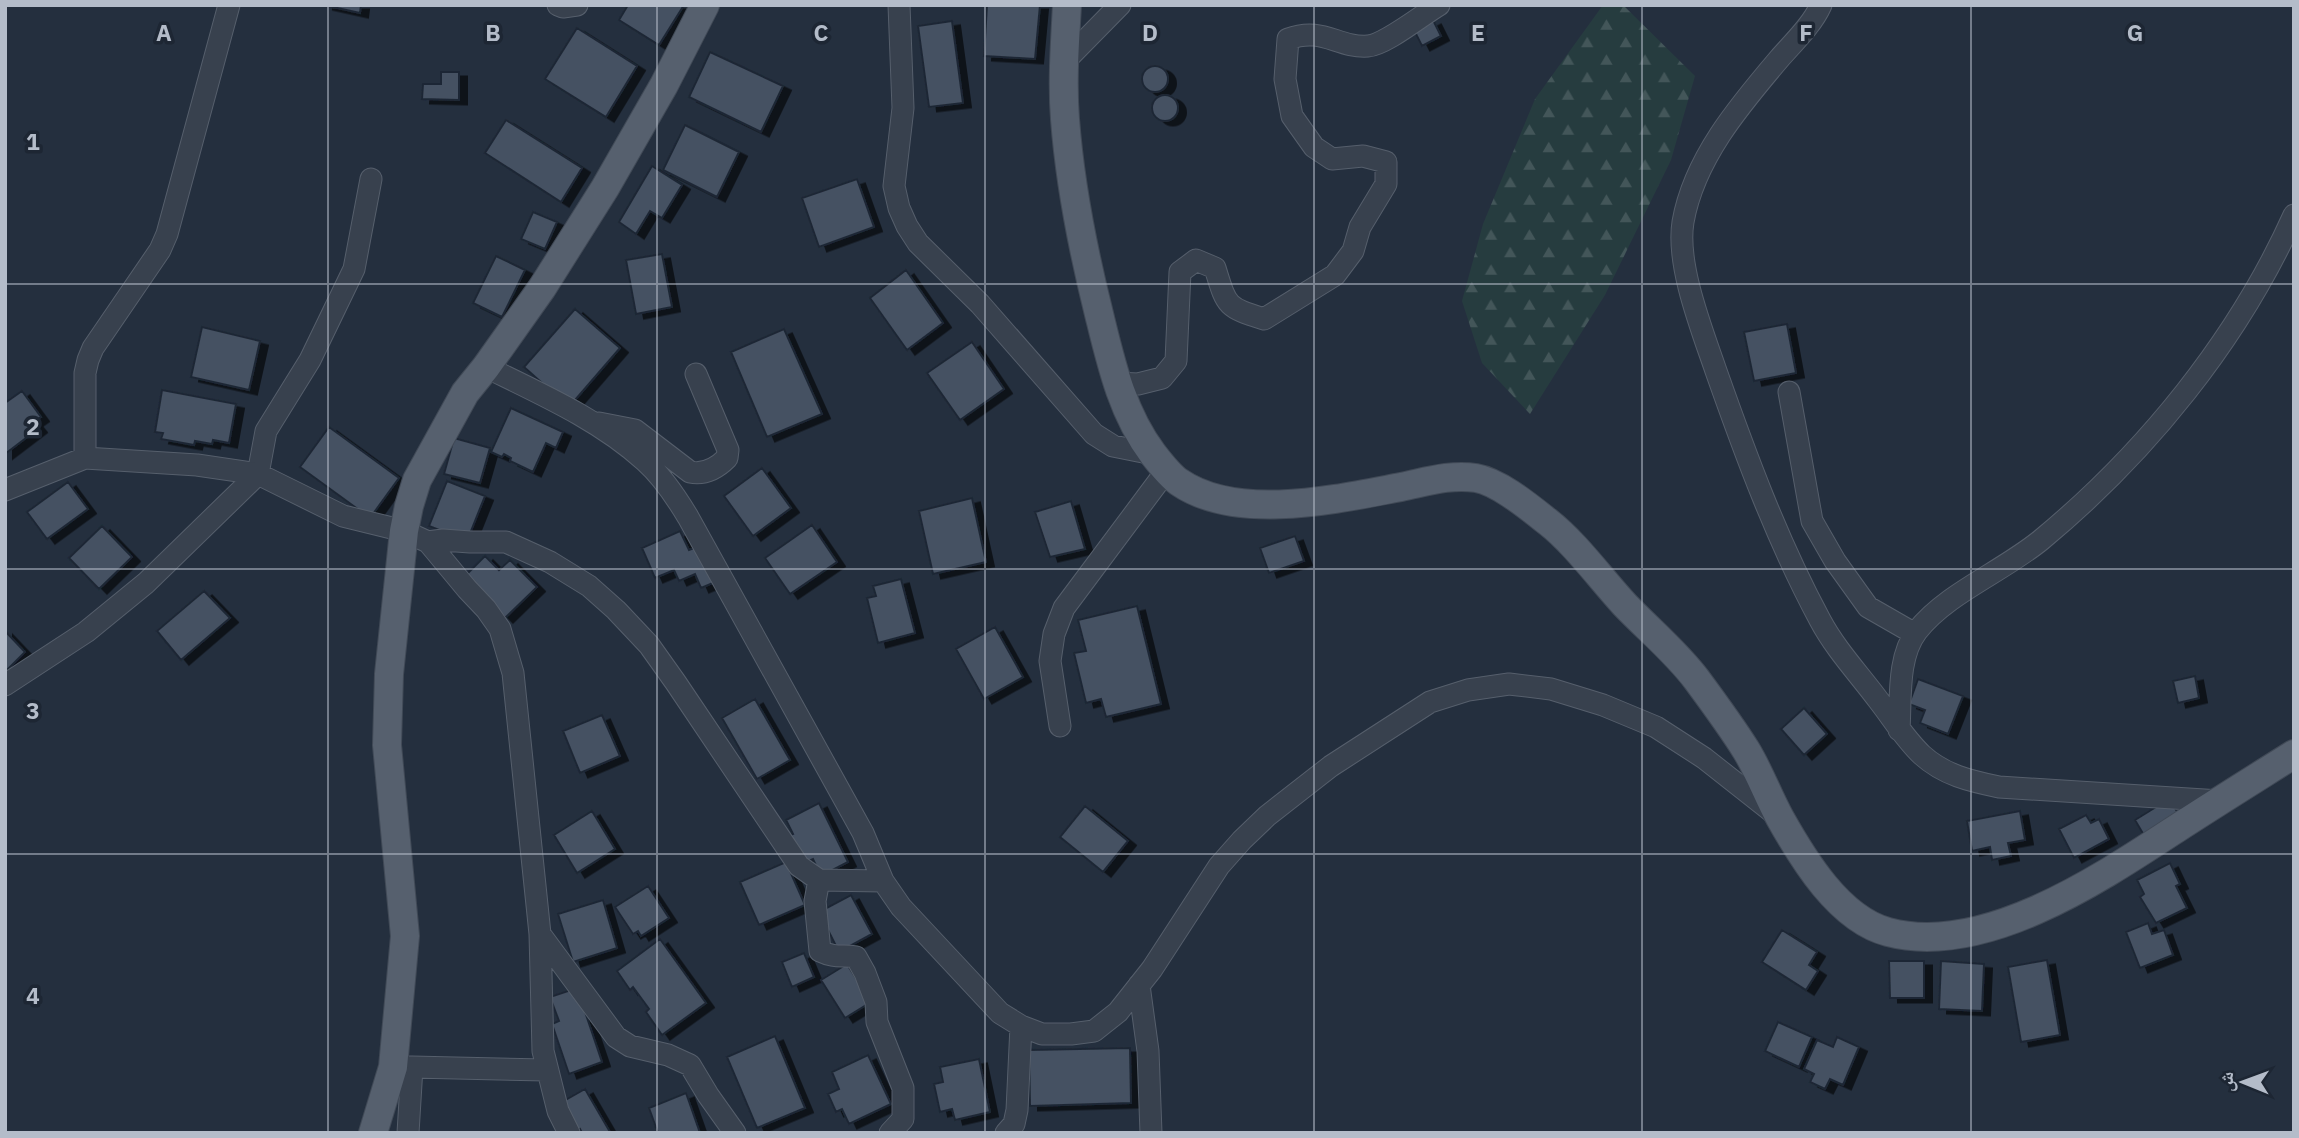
<svg xmlns="http://www.w3.org/2000/svg" width="2299" height="1138" viewBox="0 0 2299 1138" font-family="'IBM Plex Sans','Noto Naskh Arabic',sans-serif">
  <defs>
    <pattern id="forest-firs" width="22" height="20" patternUnits="userSpaceOnUse" patternTransform="scale(1.75)"><rect width="22" height="20" fill="#263c3f"/><path d="M5 1l3.5 6h-7zM16 11l3.5 6h-7z" fill="#435659"/></pattern>
    <filter id="shadow"><feDropShadow dx="8" dy="4.5" stdDeviation="0" flood-color="#0009"/></filter>
  </defs>
  <rect width="100%" height="100%" fill="#242f3e"/>
  <path fill="url(#forest-firs)" d="M1603 5H1623L1695 76 1671 160 1605 295 1530 414 1482 363 1462 301 1483 224 1535 99Z"/>
  <path fill="#455162" stroke="#1f2835" stroke-width="2" filter="url(#shadow)" d="M324 5H361L360 13Z
    M628 5H684L659 45 619 20Z
    M987 5H1040L1035 59 984 56Z
    M1433 20 1441 36 1422 46 1414 30Z
    M952 21 963 103 929 107 918 26Z
    M577 28 637 66 606 117 545 79Z
    M710 52 783 86 761 132 689 97Z
    M1142 79a13 13 0 1 1 26 0a13 13 0 1 1-26 0Z
    M441 72H459V100L422 99 423 84H441Z
    M1152 108a13 13 0 1 1 26 0a13 13 0 1 1-26 0Z
    M506 120 582 168 561 202 485 153Z
    M685 125 739 152 717 197 663 170Z
    M652 166 682 185 662 218 650 211 636 234 619 222Z
    M857 179 874 227 819 247 802 198Z
    M533 212 557 222 545 249 521 239Z
    M662 254 672 307 636 314 626 260Z
    M496 256 525 270 502 317 473 303Z
    M906 270 943 323 907 350 870 298Z
    M575 309 620 348 569 407 524 367Z
    M1787 324 1796 373 1754 381 1744 332Z
    M202 327 260 341 249 390 191 377Z
    M784 329 822 414 767 437 731 352Z
    M972 342 1004 389 960 420 927 373Z
    M162 390 236 404 229 443 213 440 212 444 195 441 194 445 161 439 163 433 155 432Z
    M22 391 41 417 34 422 39 428 5 454V403Z
    M511 408 563 432 556 448 546 443 533 472 510 461 511 458 504 454 502 457 491 452Z
    M329 427 399 478 370 518 300 467Z
    M454 438 490 448 480 483 444 474Z
    M762 468 791 508 753 536 724 496Z
    M447 481 485 496 467 541 429 526Z
    M68 482 88 509 47 539 27 512Z
    M972 498 986 562 933 574 919 511Z
    M1071 501 1085 549 1050 557 1035 512Z
    M812 525 837 562 790 594 765 558Z
    M102 526 132 557 99 589 69 558Z
    M680 531 689 550 697 547 713 583 701 588 695 574 679 581 674 570 655 578 642 548Z
    M1295 536 1304 561 1269 573 1260 548Z
    M485 556 499 570 510 560 537 587 505 618 465 576Z
    M901 579 915 633 878 643 867 598 876 596 873 586Z
    M204 591 230 618 181 660 157 631Z
    M1137 606 1161 704 1106 717 1101 699 1086 703 1074 653 1086 651 1078 620Z
    M995 627 1023 677 984 699 956 649Z
    M5 631 25 652 5 672Z
    M2195 676 2199 698 2178 703 2173 681Z
    M1918 679 1963 696 1948 734 1920 723 1925 710 1909 704Z
    M755 699 790 760 757 779 722 718Z
    M1804 708 1827 734 1804 755 1781 729Z
    M602 715 620 756 580 773 563 731Z
    M2169 799 2180 816 2145 837 2135 820Z
    M819 803 848 862 821 876 813 859 802 864 788 836 793 834 786 820Z
    M1085 806 1128 841 1103 872 1060 837Z
    M592 811 615 849 577 873 554 835Z
    M2020 811 2025 840 2008 843 2011 856 1992 860 1990 847 1972 851 1967 821Z
    M2086 815 2091 823 2099 819 2109 839 2074 858 2059 829Z
    M786 862 805 905 759 925 740 882Z
    M2170 863 2180 884 2176 886 2187 908 2156 923 2140 897 2144 894 2137 880Z
    M648 886 669 918 641 936 638 931 633 934 615 907Z
    M851 895 872 934 839 952 819 912Z
    M603 900 617 948 573 962 558 914Z
    M2148 923 2152 934 2164 930 2173 955 2140 968 2126 932Z
    M1782 930 1817 952 1809 965 1818 971 1806 990 1762 962Z
    M660 939 706 1003 662 1035 646 1012 649 1009 633 987 630 990 617 971Z
    M804 953 814 977 792 987 782 962Z
    M2047 960 2060 1035 2021 1042 2008 967Z
    M1889 961H1924V998H1890Z
    M1941 961 1984 964 1982 1011 1939 1009Z
    M847 964 871 1002 845 1018 821 980Z
    M577 988 602 1062 569 1074 552 1024 559 1021 550 997Z
    M1778 1022 1812 1037 1799 1067 1765 1051Z
    M775 1036 805 1108 757 1128 727 1057Z
    M1837 1037 1859 1047 1843 1085 1830 1079 1825 1089 1810 1082 1814 1074 1804 1069 1817 1040 1833 1047Z
    M1130 1048 1131 1103 1030 1106 1029 1050Z
    M868 1055 891 1104 849 1124 842 1109 836 1112 828 1094 839 1089 832 1072Z
    M979 1059 990 1112 955 1120 952 1109 940 1112 934 1084 943 1082 940 1067Z
    M585 1089 610 1132 609 1133H582L580 1129 574 1133 562 1102Z
    M686 1093 700 1133H658L649 1108Z"/>
  <g fill="none" stroke-linecap="round" stroke-linejoin="round">
    <defs>
      <path id="minor" d="M558 5 563 7 577 5
        M899 5 903 108 894 186 899 208 907 226 918 243 980 304 1094 434 1113 446 1153 454
        M1821 5C1812 25 1793 43 1779 59 1739 106 1694 159 1683 222 1676 265 1702 330 1716 371 1746 456 1777 540 1820 620 1836 650 1859 674 1879 701 1893 719 1905 739 1922 755 1944 775 1970 781 1999 787L2220 801
        M1064 62 1120 5
        M486 367C541 394 600 420 645 461 663 477 676 497 688 517L863 833 883 881 901 907 1000 1013 1021 1026 1042 1034H1071L1094 1031 1118 1012 1152 969 1219 866 1242 840 1267 816 1331 766 1430 702 1468 690 1509 684 1551 689 1603 705 1656 727 1704 758 1775 814
        M1117 383 1138 384 1162 378 1176 361 1180 272 1196 260 1215 268C1227 307 1226 307 1264 319L1335 275 1353 251 1360 227 1386 184V162L1363 156 1332 159 1314 147 1292 116 1285 79 1288 39C1323 26 1337 48 1368 46 1385 45 1422 15 1439 5
        M1789 392 1812 521 1835 561 1868 607 1915 634
        M599 423 635 430 690 472C704 475 717 468 727 458L728 450 696 374
        M85 458V373L88 360 93 348 160 250 167 234 229 5
        M5 490 85 458 197 465 258 474 343 516 404 531 428 542 443 540 470 542H506L550 562 589 586 616 610 649 645 676 683 799 866 819 880 883 881
        M428 542 467 589 486 609 500 629 513 673 540 934 543 1051 558 1111 569 1133
        M5 685 86 632 146 583 258 474 266 431 310 360 354 269 371 179
        M1060 726 1050 661 1054 634 1064 608 1167 470
        M1899 730C1901 699 1897 657 1917 631 1947 593 2002 572 2041 540 2146 453 2238 340 2294 215
        M819 880 815 901 820 951C835 958 840 955 856 957L865 973 876 1002 877 1022 903 1088V1119L890 1133
        M540 934 616 1037 630 1046 668 1055 690 1065 708 1095 735 1133
        M1139 985 1148 1051 1151 1133
        M399 1067H412L408 1133
        M412 1067 546 1070
        M1006 1133 1014 1124 1017 1110 1021 1026"/>
      <path id="major" d="M1067 5C1065 43 1062 81 1065 119 1070 185 1083 250 1099 314 1111 363 1122 413 1153 454 1160 463 1170 476 1179 482 1237 522 1337 499 1401 487 1426 482 1450 474 1476 478 1499 482 1529 507 1548 522 1575 543 1601 579 1625 605 1649 630 1677 653 1697 680 1714 703 1731 726 1746 750 1759 771 1768 796 1780 818 1803 859 1839 919 1888 932 1985 958 2104 876 2182 825 2219 801 2256 778 2294 754
        M373 1133 393 1067 405 936 387 745 389 674 404 531 409 506 417 480 465 393 486 367 542 288 605 188 664 85 705 5"/>
    </defs>
    <use href="#minor" stroke="#565f6c" stroke-width="23"/>
    <use href="#major" stroke="#414a57" stroke-width="30"/>
    <use href="#minor" stroke="#38414e" stroke-width="21"/>
    <use href="#major" stroke="#56606e" stroke-width="28"/>
  </g>
  <path fill="none" stroke="#b4bcc9" stroke-width="2" stroke-opacity="0.55" d="M328 5V1133M657 5V1133M985 5V1133M1314 5V1133M1642 5V1133M1971 5V1133M5 284H2294M5 569H2294M5 854H2294"/>
  <g font-size="23" text-anchor="middle" font-weight="bold" fill="#b4bcc9" stroke="#1d2633" stroke-width="7" stroke-linejoin="round" paint-order="stroke">
    <text x="164" y="41">A</text>
    <text x="493" y="41">B</text>
    <text x="821" y="41">C</text>
    <text x="1150" y="41">D</text>
    <text x="1478" y="41">E</text>
    <text x="1806" y="41">F</text>
    <text x="2135" y="41">G</text>
    <text x="33" y="150">1</text>
    <text x="33" y="435">2</text>
    <text x="33" y="719">3</text>
    <text x="33" y="1004">4</text>
  </g>
  <rect width="2299" height="1138" fill="none" stroke="#b4bcc9" stroke-width="14"/>
  <g transform="translate(2243 1082) rotate(271)" stroke="#1d2633" stroke-width="5" paint-order="stroke">
  <path d="M0-5L12 26L0 18L-12 26Z" fill="#b4bcc9"/>
  <text y="-10" font-size="19" font-weight="bold" text-anchor="middle" fill="#b4bcc9">ش</text>
  </g>
</svg>
